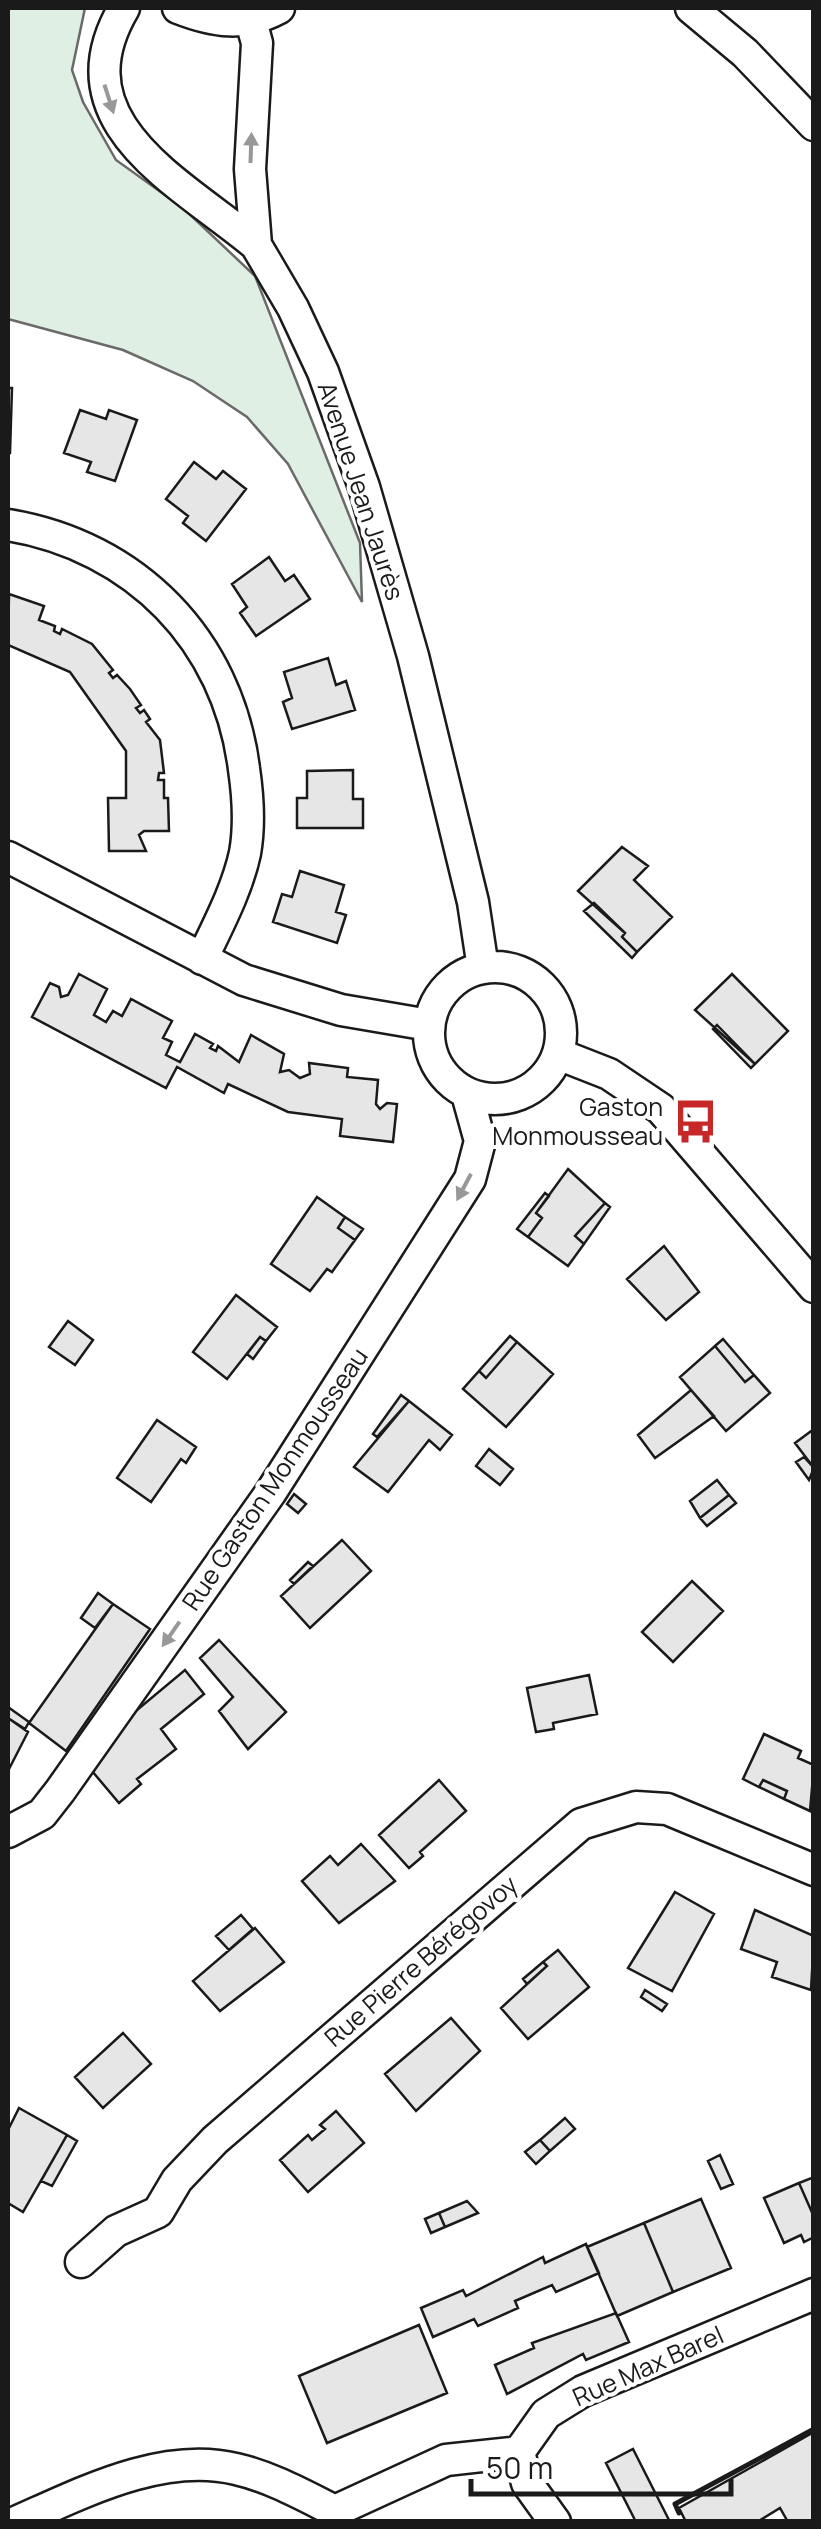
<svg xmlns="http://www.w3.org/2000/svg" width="821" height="2529" viewBox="0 0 821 2529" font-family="Manrope,sans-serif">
  <rect width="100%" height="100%" fill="#fff"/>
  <path fill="#e0efe3" stroke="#6a6a6a" stroke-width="2.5" d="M8 8H85L72 70 83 102 116 160 183 208 255 276 360 543 362 602 288 464 247 417 193 381 123 350 8 319Z"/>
  <path fill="#e6e6e6" stroke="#1a1a1a" stroke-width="2.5" d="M8 388H12L10 453H8Z
    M80 410 106 419 109 410 137 420 115 481 87 472 91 462 64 453Z
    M194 462 216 479 223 471 246 489 206 541 183 523 188 516 166 499Z
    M269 557 285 581 294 575 310 599 256 636 240 613 247 607 232 584Z
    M9 594 44 606 39 620 55 626 54 631 60 634 62 629 92 644 113 670 109 673 113 678 117 675 130 689 141 705 136 708 140 713 144 710 150 719 146 722 160 740 164 773H159L158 780H164V798H168L169 831H144L139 835 146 851H109L108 798H126V751L70 672 8 645Z
    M328 658 336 685 346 681 355 710 292 729 283 702 292 698 284 672Z
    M353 770V799H363V828H297V798H307V771Z
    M622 847 648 866 634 880 672 917 637 952 622 937 625 933 578 891Z
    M300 871 344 885 336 912 346 915 337 943 273 922 282 894 292 897Z
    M594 903 625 933 622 937 637 952 632 958 584 911Z
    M79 974 107 989 94 1015 106 1022 113 1011 122 1016 131 999 172 1021 163 1038 172 1042 166 1055 180 1062 195 1034 213 1044 210 1048 216 1051 218 1046 239 1062 251 1035 284 1054 280 1072 289 1070 300 1078 310 1074 309 1063 348 1068 347 1077 378 1080 376 1104 380 1109 387 1103 397 1104 393 1142 340 1136 342 1119 288 1112 228 1084 224 1093 177 1067 166 1088 32 1017 50 983 59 987 61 997 68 995Z
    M732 974 788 1031 755 1064 695 1010Z
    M717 1025 755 1064 751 1068 713 1029Z
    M568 1169 605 1203 575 1236 584 1244 568 1266 528 1237 542 1218 536 1213Z
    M545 1193 549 1196 536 1213 542 1218 528 1237 517 1229Z
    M317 1197 345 1217 338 1228 355 1240 332 1272 327 1269 310 1291 271 1264Z
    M605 1203 610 1207 584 1244 575 1236Z
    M345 1217 363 1229 355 1240 338 1228Z
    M664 1246 699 1292 666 1320 627 1279Z
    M236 1295 277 1327 266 1341 260 1337 227 1379 193 1352Z
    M68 1321 93 1340 75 1365 49 1347Z
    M510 1336 517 1342 486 1378 479 1371Z
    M260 1337 266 1341 253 1359 247 1354Z
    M723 1339 754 1375 745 1382 715 1346Z
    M517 1342 553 1374 506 1427 463 1389 479 1371 486 1378Z
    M715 1346 745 1382 754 1375 770 1393 726 1431 680 1377Z
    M691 1390 714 1416 655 1458 638 1435Z
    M401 1395 409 1401 377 1437 373 1434Z
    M409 1401 452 1435 440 1450 429 1440 388 1492 354 1467Z
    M157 1420 196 1447 186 1463 181 1459 151 1502 117 1478Z
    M814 1429V1468L795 1443Z
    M489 1449 513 1469 500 1485 476 1466Z
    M804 1457 814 1468 809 1480 796 1462Z
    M717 1480 729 1495 700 1518 690 1501Z
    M294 1494 306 1504 298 1513 287 1504Z
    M729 1495 736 1503 707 1526 700 1518Z
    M342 1540 371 1571 310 1628 281 1596Z
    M308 1562 313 1566 294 1584 290 1580Z
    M692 1581 723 1611 673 1662 642 1632Z
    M98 1593 113 1604 95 1628 81 1618Z
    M113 1604 150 1629 66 1751 29 1723Z
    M219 1640 286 1712 248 1749 219 1711 233 1697 200 1658Z
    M185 1670 204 1694 161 1729 176 1749 137 1779 141 1784 119 1803 92 1771 131 1715Z
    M589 1675 597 1714 553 1723 554 1729 536 1732 527 1688Z
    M8 1707 29 1722 25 1729 8 1718Z
    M8 1718 28 1732 8 1771Z
    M764 1734 801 1751 798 1758 814 1765 810 1811 784 1799 787 1791 763 1780 759 1787 743 1779Z
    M439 1780 466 1811 420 1852 423 1856 409 1868 379 1835Z
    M763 1780 787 1791 784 1799 759 1787Z
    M361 1844 395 1881 339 1923 302 1881 330 1856 338 1865Z
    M675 1892 714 1914 672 1991 628 1968Z
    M755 1910 814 1936 811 1990 772 1977 777 1962 741 1949Z
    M241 1915 253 1929 229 1950 216 1936Z
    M255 1928 284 1962 220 2011 193 1981Z
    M558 1950 589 1987 528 2039 501 2008 547 1966 543 1962Z
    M543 1962 547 1966 527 1984 523 1979Z
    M645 1990 667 2004 662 2011 641 1997Z
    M451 2018 480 2051 416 2111 385 2074Z
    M123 2033 151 2064 103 2108 75 2077Z
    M19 2108 67 2135 23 2212 8 2203V2130Z
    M336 2111 364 2143 308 2192 280 2160 308 2135 312 2140 325 2129 320 2125Z
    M565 2118 575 2129 550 2151 540 2140Z
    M67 2135 77 2141 52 2186 41 2181Z
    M540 2140 550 2151 536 2164 525 2152Z
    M720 2155 733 2184 721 2189 708 2161Z
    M814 2177V2217L799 2183Z
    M799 2183 814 2217V2237L804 2242 801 2235 784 2243 764 2198Z
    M701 2199 731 2268 673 2292 644 2223Z
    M467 2201 478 2213 445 2227 439 2213Z
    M439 2213 445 2227 431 2233 425 2219Z
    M644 2223 673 2292 617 2316 587 2247Z
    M586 2244 599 2273 556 2292 552 2285 515 2301 518 2308 478 2326 474 2319 433 2337 421 2308 463 2290 466 2296 543 2257 545 2263Z
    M616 2313 629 2342 586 2360 583 2354 507 2394 495 2365 534 2348 532 2343Z
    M419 2325 447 2393 327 2443 299 2376Z
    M814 2432V2522H788L780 2508 757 2522H686L679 2508Z
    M633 2449 670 2522H636L606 2463Z"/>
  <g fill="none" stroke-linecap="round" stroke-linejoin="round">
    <defs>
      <path id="minor" d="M124 8C56 123 181 182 256 245
        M178 8C214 22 244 27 279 8
        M691 8 745 53 814 125
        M251 21 257 43 250 169 256 245 293 308 323 372 364 487 413 656 473 902 483 968
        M8 525C135 546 228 640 244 769 248 796 250 825 245 853 237 890 218 925 202 959
        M8 857 244 980 341 1010 429 1025
        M429 1033a66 66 0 1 1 132 0a66 66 0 1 1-132 0Z
        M558 1054 609 1074 661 1109 814 1287
        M8 1832 42 1814 60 1791 271 1492 470 1179 480 1141 467 1094
        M81 2262 116 2231 158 2212 177 2180 215 2140 581 1824 636 1807 667 1809 814 1870
        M16 2522C82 2493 162 2451 236 2469 271 2477 303 2495 335 2511L446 2460 519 2452
        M555 2522 527 2483 519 2452 546 2414 583 2391 814 2294"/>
    </defs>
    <use href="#minor" stroke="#1a1a1a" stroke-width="35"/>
    <use href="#minor" stroke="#fff" stroke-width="30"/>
    <path stroke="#1a1a1a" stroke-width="5" d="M679 2513 675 2504 814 2429"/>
  </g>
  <defs><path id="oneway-solid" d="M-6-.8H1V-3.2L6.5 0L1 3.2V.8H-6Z" transform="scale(2.5)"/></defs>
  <g fill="#989898">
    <use href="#oneway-solid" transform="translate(109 99) rotate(72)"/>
    <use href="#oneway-solid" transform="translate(251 148) rotate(-88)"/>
    <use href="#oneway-solid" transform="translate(464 1187) rotate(118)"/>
    <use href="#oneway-solid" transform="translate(171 1634) rotate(125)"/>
  </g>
  <defs>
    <symbol id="bus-bare" viewBox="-9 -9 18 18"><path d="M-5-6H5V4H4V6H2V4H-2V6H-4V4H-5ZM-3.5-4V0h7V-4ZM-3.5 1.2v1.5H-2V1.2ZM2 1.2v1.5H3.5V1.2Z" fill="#c62828" stroke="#fff" stroke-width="2.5" paint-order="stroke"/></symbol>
  </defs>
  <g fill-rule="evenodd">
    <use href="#bus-bare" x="664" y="1090" width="63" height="63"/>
  </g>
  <g text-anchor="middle" stroke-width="8" stroke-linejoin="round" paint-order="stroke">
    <g font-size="25" fill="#1a1a1a" stroke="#fff">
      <text transform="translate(361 491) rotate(72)" y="9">Avenue Jean Jaurès</text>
      <text transform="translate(275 1479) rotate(-56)" y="9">Rue Gaston Monmousseau</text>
      <text transform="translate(421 1961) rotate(-41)" y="9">Rue Pierre Bérégovoy</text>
      <text transform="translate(648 2366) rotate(-24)" y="9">Rue Max Barel</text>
    </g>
    <g font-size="25" fill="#1a1a1a" stroke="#fff" text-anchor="end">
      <text x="663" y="1116">Gaston<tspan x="663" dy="29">Monmousseau</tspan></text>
    </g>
  </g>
  <rect width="821" height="2529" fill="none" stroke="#1a1a1a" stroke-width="20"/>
  <path d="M471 2479v15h260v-15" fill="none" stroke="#1a1a1a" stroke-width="5"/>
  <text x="486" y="2479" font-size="30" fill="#1a1a1a" stroke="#ffffff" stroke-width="8" paint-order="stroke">50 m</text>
</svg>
